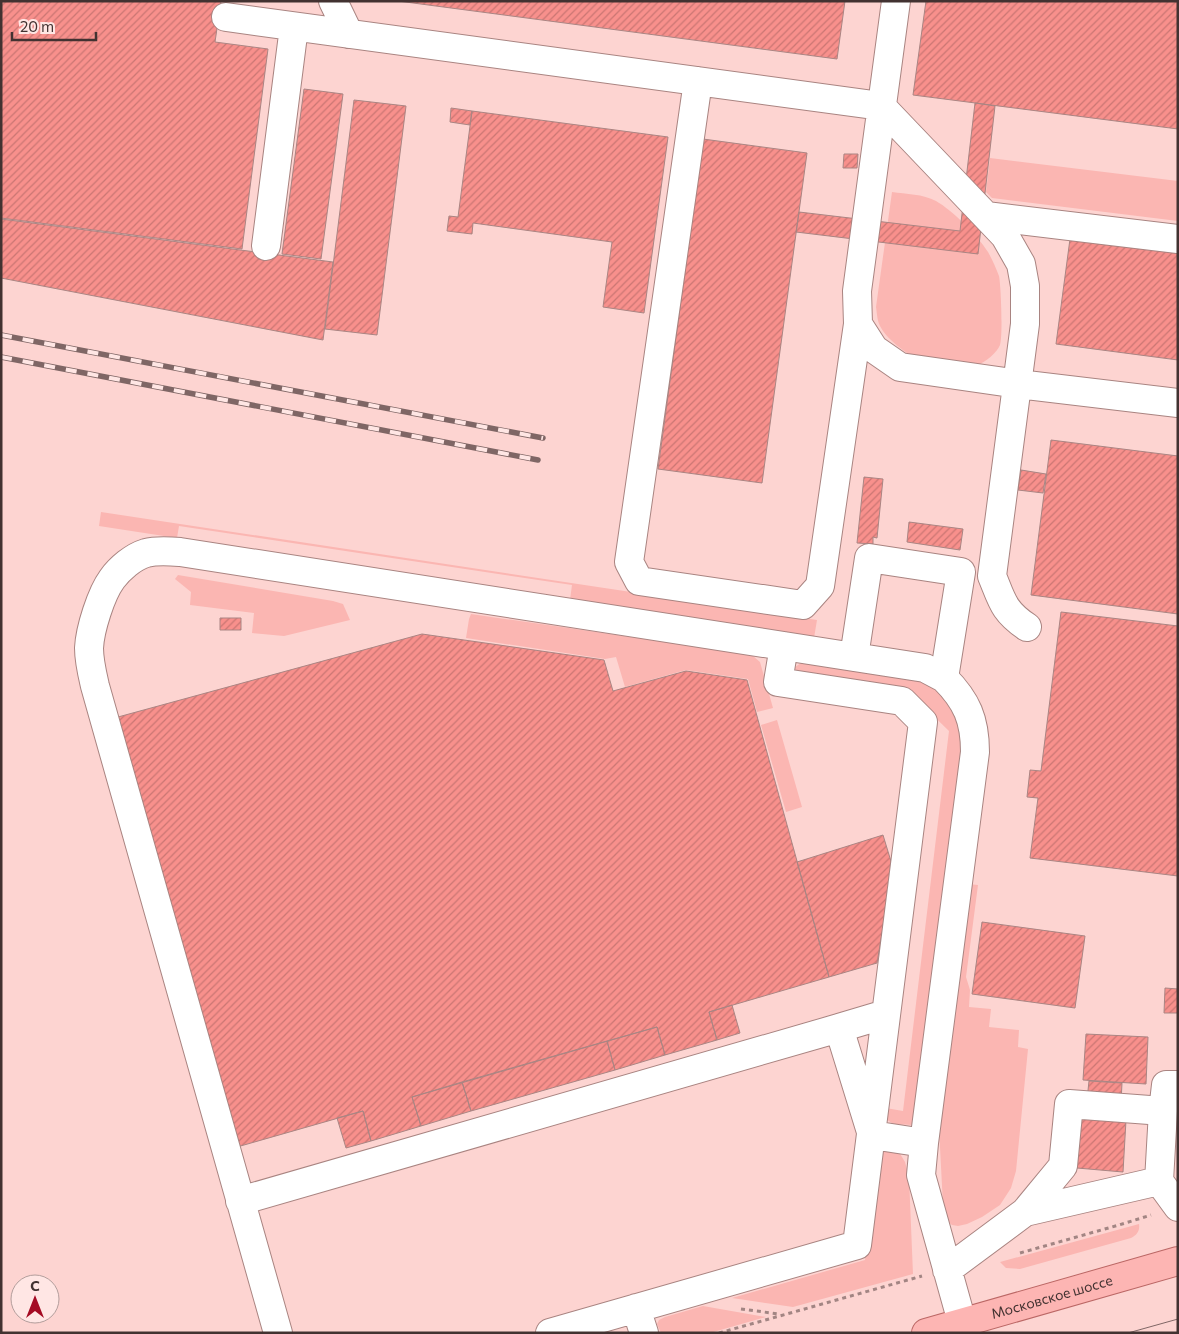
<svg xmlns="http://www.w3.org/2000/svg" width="1179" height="1334" viewBox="0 0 1179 1334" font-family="Commissioner,sans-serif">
  <defs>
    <pattern id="building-hatch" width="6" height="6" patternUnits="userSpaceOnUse" patternTransform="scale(1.25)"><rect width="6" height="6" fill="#f8908c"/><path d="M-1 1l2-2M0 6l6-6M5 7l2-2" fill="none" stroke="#ca7673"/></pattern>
  </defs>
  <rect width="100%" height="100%" fill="#fdd4d1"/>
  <path fill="#fbb6b2" d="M990 158 1178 181V221L992 198 986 192Z
    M892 192C906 194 923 194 936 201 952 210 978 236 988 252 992 259 996 268 999 276 1001 286 1003 335 1000 345 997 353 985 362 978 365 958 362 938 362 919 358 906 355 886 338 880 326 877 320 877 313 876 307Z
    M101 512 817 620 814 638 570 600 572 585 179 526 177 538 99 526Z
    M178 575 333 601 343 604 350 620 284 636 252 633 254 613 190 605 191 592 175 579Z
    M471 614 748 654 753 656 760 662 773 708 757 712 748 679 686 670 625 687 616 657 605 659 466 638 469 619Z
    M804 661 916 678 935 688 946 699 956 712 960 728 962 744 913 1124 911 1125C893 1124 888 1126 880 1107L903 1111 949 731 908 691 789 671Z
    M777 720 802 807 786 812 761 725Z
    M968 884 978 885 966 977 970 990 969 1007 991 1009 989 1027 1019 1030 1018 1047 1028 1049 1016 1171 1011 1188 1000 1205 982 1217 967 1224 958 1226 952 1225 947 1221 943 1205 939 1128Z
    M884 1149 899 1152 905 1162 909 1177 913 1274 793 1307 732 1298 865 1260 878 1157Z
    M1139 1224C1140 1231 1137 1235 1131 1238L1020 1269 1006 1268 1000 1262Z
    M703 1306 766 1317 710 1333H661L657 1324 659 1320 665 1317Z"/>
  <path fill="url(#building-hatch)" stroke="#aa8583" d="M1 1H221L215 42 268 49 242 249 1 218Z
    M398 1H845L837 59Z
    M926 1H1178V129L913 95Z
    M304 89 343 94 321 259 282 254Z
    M354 100 406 106 377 335 325 329Z
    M975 103 995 106 978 254 796 232 799 212 960 231Z
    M451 108 472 111 470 125 450 122Z
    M472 111 668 137 644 313 603 307 612 242 473 223 472 234 447 231 449 216 458 217Z
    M703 139 807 153 762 483 658 469Z
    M844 154H858L857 168H843Z
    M1 219 333 262 323 340 1 278Z
    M1070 239 1178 253V360L1056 344Z
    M1051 440 1178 456V614L1031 595Z
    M1021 470 1046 474 1043 493 1018 490Z
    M864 477 883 479 877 538 873 537V544L857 543Z
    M909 522 963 529 960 550 907 542Z
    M1061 612 1178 626V876L1030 858 1038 798 1027 797 1030 770 1041 771Z
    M220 618H241V630H220Z
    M422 634 604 660 613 691 686 671 747 680 829 977 709 1012 717 1040 665 1055 657 1027 412 1097 421 1126 371 1141 363 1111 237 1147 118 717Z
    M883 835 893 868 877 963 829 977 797 862Z
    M982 922 1085 936 1075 1008 972 994Z
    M1165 988 1178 989V1013H1164Z
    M732 1005 740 1033 717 1040 709 1012Z
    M657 1027 665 1055 615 1070 607 1041Z
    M1086 1034 1148 1037 1146 1084 1083 1080Z
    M607 1041 615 1070 471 1111 462 1082Z
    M1089 1081 1122 1083 1121 1102 1127 1103 1123 1172 1077 1168 1082 1099 1087 1100Z
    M462 1082 471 1111 421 1126 412 1097Z
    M363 1111 371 1141 346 1148 337 1118Z"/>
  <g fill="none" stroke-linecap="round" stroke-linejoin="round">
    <defs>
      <path id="minor" d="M333 1 349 34
        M896 1 857 291 858 324 874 349 900 367 1018 384 1178 403
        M226 17 881 106 1005 236 1021 264 1025 286V324L992 576C1002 600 1003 611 1027 627
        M698 81 629 562 639 581 803 605 820 586 858 324
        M986 216 1178 239
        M266 246 294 27
        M854 657 925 668 944 678
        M839 1028 886 1014
        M1163 1111 1159 1181 1178 1207
        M240 1201 839 1028 872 1135 924 1143
        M1025 1212 1159 1181
        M947 1270 1025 1212 1063 1166 1069 1104 1163 1111 1166 1085H1178
        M636 1308 644 1333
        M278 1333 95 686C92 673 89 661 89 648 90 629 101 594 112 579 120 568 133 557 146 553 157 550 169 551 180 552L854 657 869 558 961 572 944 678C967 701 975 720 975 752L924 1143 921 1175 962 1322
        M550 1333 857 1245 923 722 902 701 778 682 784 646"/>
      <g id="major">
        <path id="s1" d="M926 1333 1178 1261"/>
      </g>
    </defs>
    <use href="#minor" stroke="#a98481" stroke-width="30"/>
    <use href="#major" stroke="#bb6765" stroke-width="30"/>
    <path stroke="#a28583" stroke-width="3" stroke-dasharray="4 4" stroke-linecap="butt" d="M1020 1253 1119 1225 1151 1215
      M741 1309 779 1314
      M719 1333 922 1276"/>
    <use href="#minor" stroke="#fff" stroke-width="28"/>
    <use href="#major" stroke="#fdb5b3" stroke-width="28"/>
    <path stroke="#7f6665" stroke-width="1" d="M1128 1333 1178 1319"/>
    <defs>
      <path id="rail" d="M1 335 543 438
        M1 357 538 460"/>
    </defs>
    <use href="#rail" stroke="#7f6665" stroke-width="5.5"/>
    <use href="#rail" stroke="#ffe6e4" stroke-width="4" stroke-dasharray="11" stroke-linecap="butt"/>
  </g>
  <g text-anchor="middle" stroke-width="4.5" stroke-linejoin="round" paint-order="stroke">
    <g font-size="14" fill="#423231" stroke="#ffe6e4">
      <text dy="5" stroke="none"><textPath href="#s1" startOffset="131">Московское шоссе</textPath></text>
    </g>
  </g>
  <rect width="1179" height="1334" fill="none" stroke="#423231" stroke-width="5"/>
  <g transform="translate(35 1299)"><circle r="24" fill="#ffe6e4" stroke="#b39e9c"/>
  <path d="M0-4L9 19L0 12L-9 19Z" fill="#a50a23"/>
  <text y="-8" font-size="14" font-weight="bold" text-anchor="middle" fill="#423231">С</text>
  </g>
  <path d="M12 32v8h84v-8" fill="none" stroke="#423231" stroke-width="2.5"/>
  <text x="20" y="32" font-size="15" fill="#423231" stroke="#ffe6e4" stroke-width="4" paint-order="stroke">20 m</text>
</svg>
